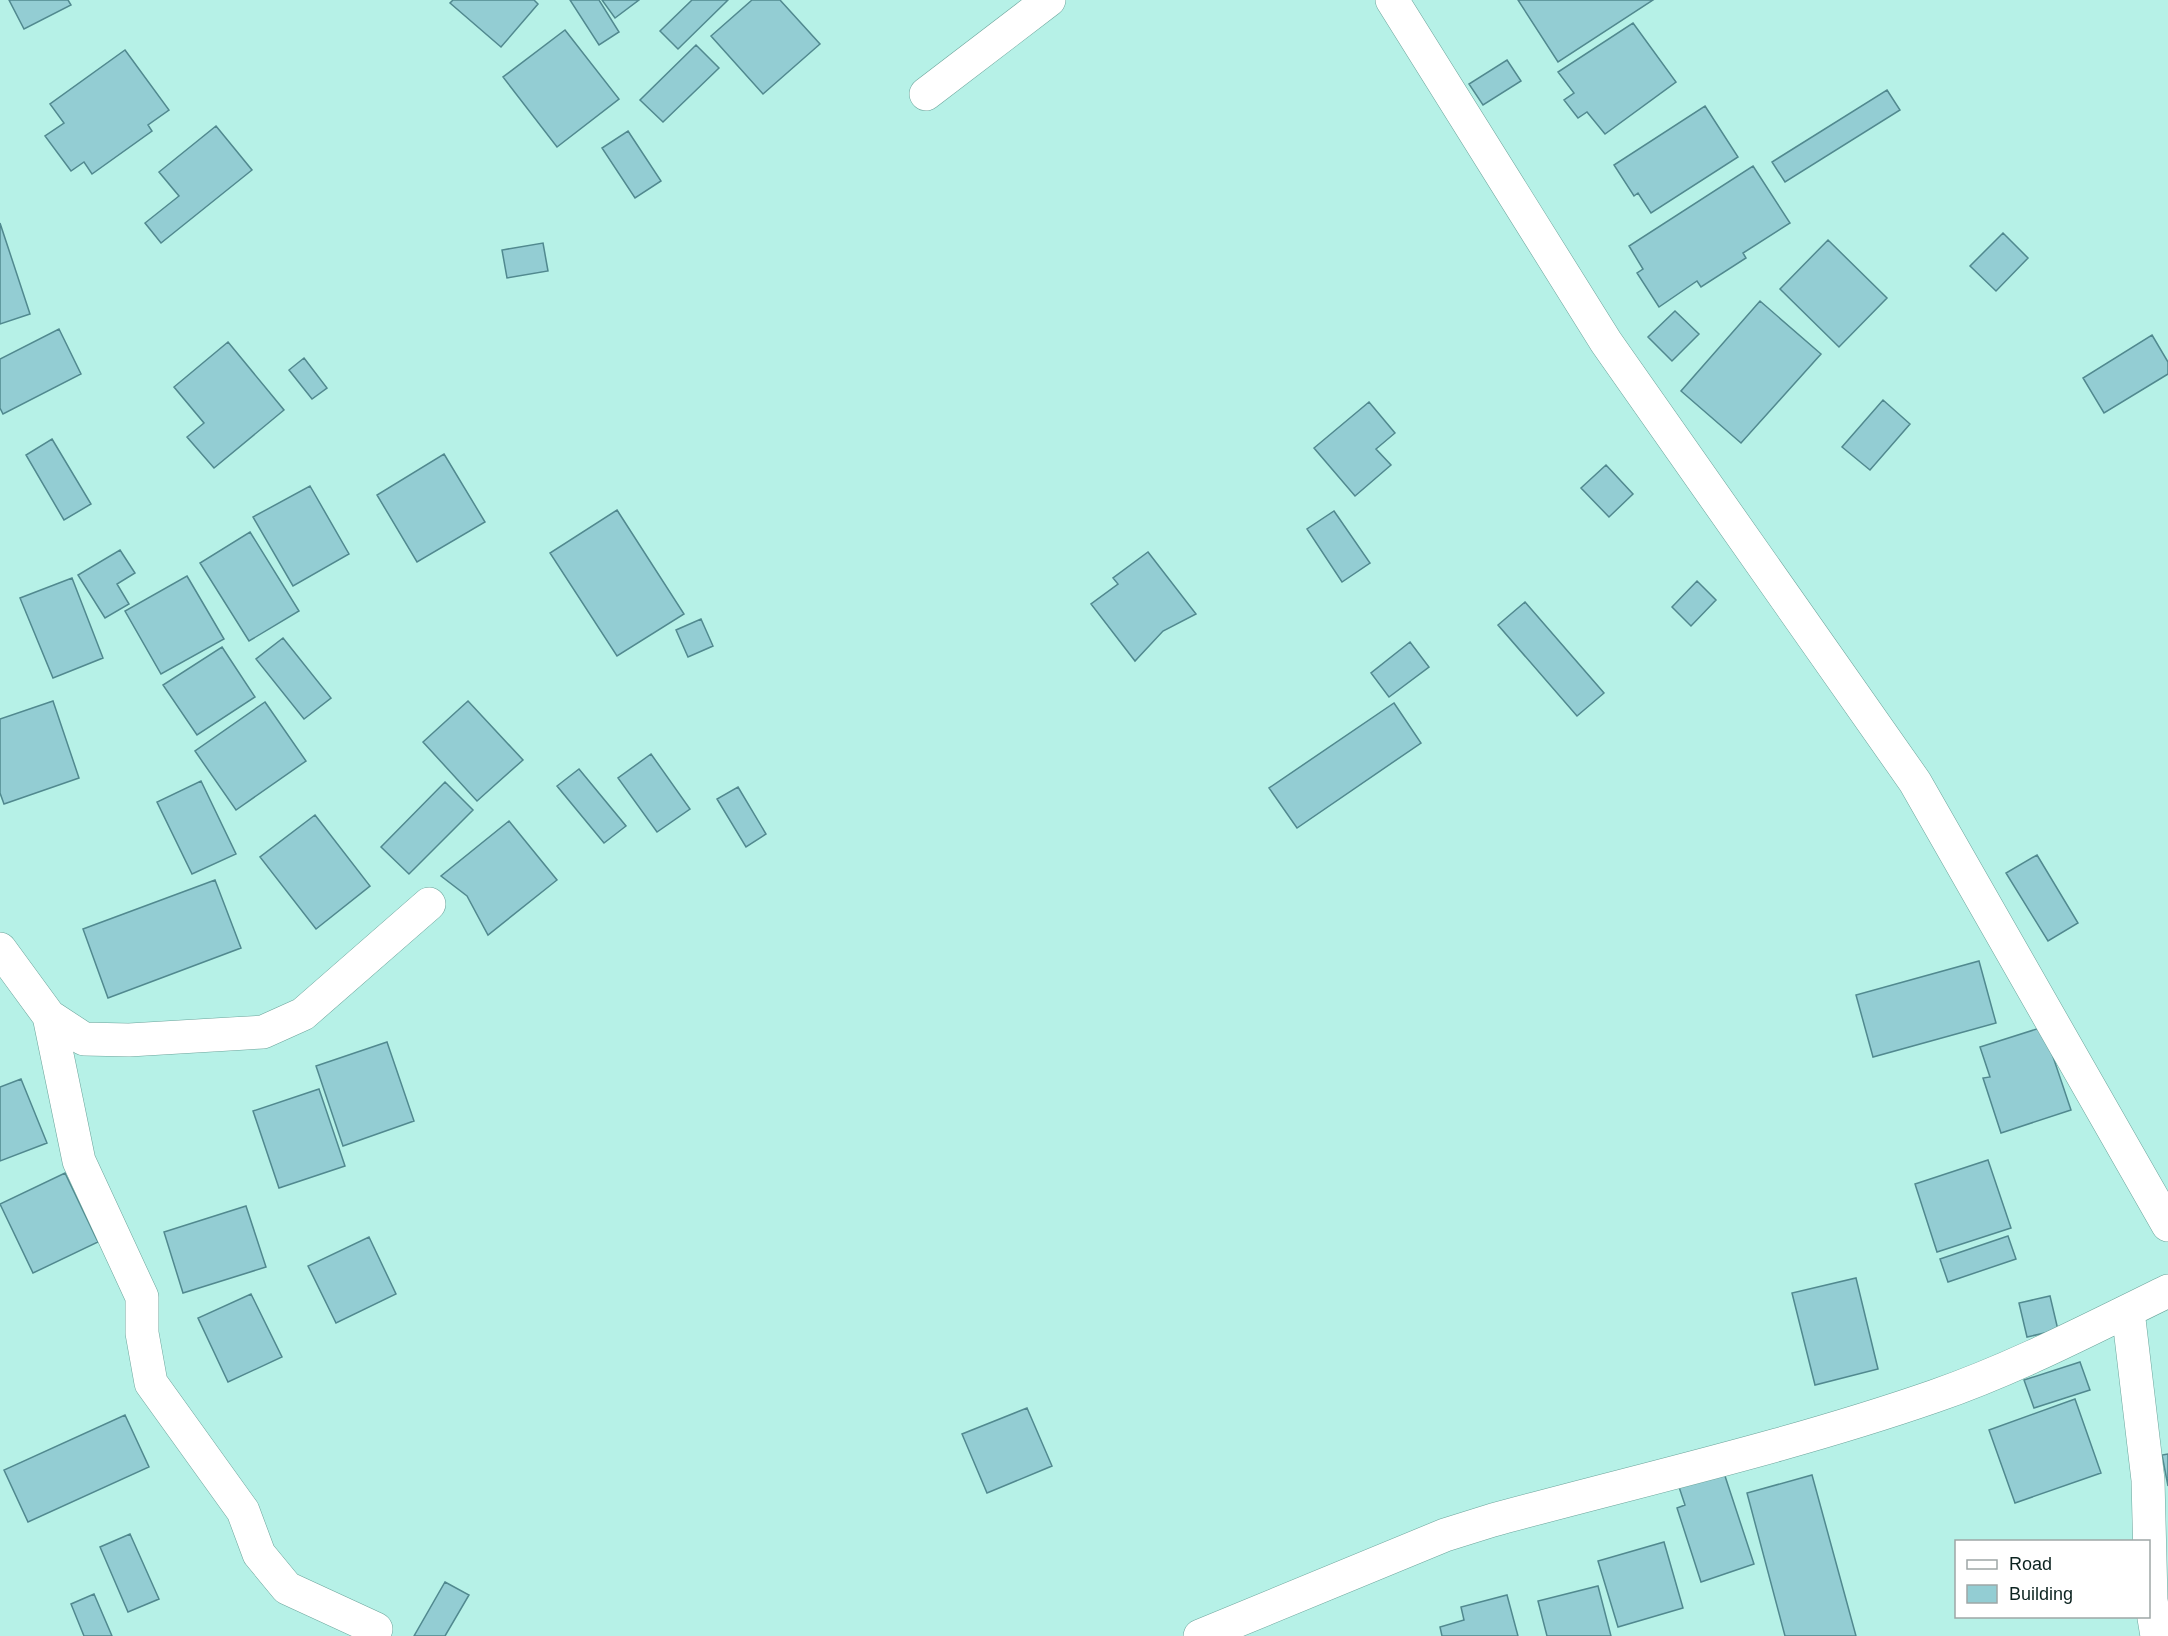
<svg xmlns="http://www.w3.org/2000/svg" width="2168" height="1636" viewBox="0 0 2168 1636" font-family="Helvetica,sans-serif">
  <rect width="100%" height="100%" fill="#b6f1e7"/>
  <path fill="#93cdd3" stroke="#51898f" stroke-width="1.5" d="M9 0H68L71 5 24 29Z
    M453 0H534L538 4 501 47 450 3Z
    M570 0H599L619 32 599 45Z
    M602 0H639L615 18Z
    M692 0H728L678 49 660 31Z
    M752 0H780L820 44 763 94 711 36Z
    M1518 0H1653L1558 62Z
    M1633 23 1676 82 1605 134 1587 112 1578 118 1564 100 1574 93 1558 72Z
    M565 30 619 99 557 147 503 77Z
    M696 45 719 68 663 122 640 100Z
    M125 50 169 110 148 125 152 131 92 174 84 162 71 171 45 136 64 123 50 104Z
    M1507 60 1521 81 1483 105 1469 84Z
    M1887 90 1900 110 1785 182 1772 162Z
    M1705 106 1738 157 1651 213 1638 193 1634 196 1614 165Z
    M216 126 252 170 161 243 145 223 179 196 159 172Z
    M628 131 661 181 635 198 602 148Z
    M1753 166 1790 223 1743 253 1746 258 1701 287 1697 281 1659 307 1637 273 1643 269 1629 246Z
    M0 223 30 314 0 324Z
    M2003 233 2028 258 1996 291 1970 266Z
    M1828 240 1887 298 1839 347 1780 289Z
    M543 243 548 271 507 278 502 250Z
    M1760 301 1821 354 1741 443 1681 391Z
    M1675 311 1699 334 1672 361 1648 337Z
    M59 329 81 374 3 414 0 408V359Z
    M2152 335 2168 362V374L2104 413 2083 378Z
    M228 342 284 410 214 468 187 437 204 423 174 387Z
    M304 358 327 388 312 399 289 370Z
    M1883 400 1910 424 1870 470 1842 447Z
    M1369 402 1395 433 1376 449 1391 465 1355 496 1314 448Z
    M52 439 91 504 64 520 26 455Z
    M444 454 485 522 417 562 377 495Z
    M1606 465 1633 494 1609 517 1581 488Z
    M310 486 349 554 293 586 253 517Z
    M617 510 684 614 617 656 550 553Z
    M1334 511 1370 563 1342 582 1307 529Z
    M250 532 299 611 249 641 200 563Z
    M120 550 135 573 117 584 129 604 105 618 78 575Z
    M1148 552 1196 614 1163 631 1135 661 1091 604 1118 584 1113 578Z
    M187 576 224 639 161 674 125 611Z
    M72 578 103 658 53 678 20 598Z
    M1697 581 1716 600 1691 626 1672 607Z
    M1525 602 1604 693 1577 716 1498 625Z
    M701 619 713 646 688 657 676 630Z
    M283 638 331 698 304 719 256 659Z
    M1410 642 1429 667 1389 697 1371 673Z
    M222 647 255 697 197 735 163 685Z
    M53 701 79 778 4 804 0 793V719Z
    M468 701 523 760 477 801 423 742Z
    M265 702 306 761 236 810 195 751Z
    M1394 703 1421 743 1297 828 1269 788Z
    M651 754 690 809 657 832 618 778Z
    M579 769 626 826 604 843 557 786Z
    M201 781 236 854 192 874 157 802Z
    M445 782 473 810 409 874 381 847Z
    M738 787 766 834 746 847 717 799Z
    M315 815 370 886 316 929 260 857Z
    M509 821 557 880 488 935 467 896 441 876Z
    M2037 855 2078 923 2048 941 2006 873Z
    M215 880 241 948 108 998 83 929Z
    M1979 961 1996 1023 1873 1057 1856 995Z
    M2043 1027 2071 1110 2001 1133 1983 1078 1990 1077 1980 1047Z
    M387 1042 414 1121 343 1146 316 1066Z
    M21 1079 47 1143 0 1161V1087Z
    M319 1089 345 1166 279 1188 253 1111Z
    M1988 1160 2011 1228 1937 1252 1915 1184Z
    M65 1173 98 1242 33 1273 0 1204Z
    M246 1206 266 1267 183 1293 164 1232Z
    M2008 1236 2016 1259 1948 1282 1940 1259Z
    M369 1237 396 1294 336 1323 308 1266Z
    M1856 1278 1878 1369 1815 1385 1792 1293Z
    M251 1294 282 1357 228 1382 198 1318Z
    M2050 1296 2058 1330 2027 1337 2019 1303Z
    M2080 1362 2090 1390 2034 1408 2024 1380Z
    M2075 1399 2101 1473 2015 1503 1989 1430Z
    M1027 1408 1052 1466 987 1493 962 1434Z
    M125 1415 149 1467 28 1522 4 1470Z
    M2168 1454V1486L2162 1455Z
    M1724 1473 1754 1564 1701 1582 1677 1508 1685 1505 1679 1487Z
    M1812 1475 1856 1636H1785L1747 1493Z
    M130 1534 159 1599 128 1612 100 1547Z
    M1664 1542 1683 1608 1618 1627 1598 1561Z
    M445 1582 469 1595 445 1636H414Z
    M1598 1586 1611 1636H1547L1538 1601Z
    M94 1594 112 1636H84L71 1604Z
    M1507 1595 1518 1636H1442L1440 1627 1464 1620 1461 1607Z"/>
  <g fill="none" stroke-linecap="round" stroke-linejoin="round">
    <defs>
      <path id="minor" d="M1392 0 1606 342 1915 782 2168 1225
        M926 94 1049 0
        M0 949 49 1016 84 1039 129 1040 263 1032 303 1014 429 904
        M49 1016 79 1161 142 1297V1333L151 1383 243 1511 259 1554 287 1588 376 1629
        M2128 1311 2148 1480 2151 1600 2157 1636
        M1200 1636 1445 1535 1493 1520C1640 1480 1791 1446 1935 1396 2016 1368 2092 1328 2168 1291"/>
    </defs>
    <use href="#minor" stroke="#6ba49b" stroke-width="34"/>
    <use href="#minor" stroke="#fff" stroke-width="33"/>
  </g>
  <rect x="1955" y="1540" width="195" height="78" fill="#ffffff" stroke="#9ea7a6" stroke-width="1.5"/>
  <rect x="1967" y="1560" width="30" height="9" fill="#ffffff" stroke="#9ea7a6" stroke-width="1.5"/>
  <text x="2009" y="1570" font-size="18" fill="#0c2320">Road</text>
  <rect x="1967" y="1585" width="30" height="18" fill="#93cdd3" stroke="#9ea7a6" stroke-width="1.5"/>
  <text x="2009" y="1600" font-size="18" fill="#0c2320">Building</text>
</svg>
